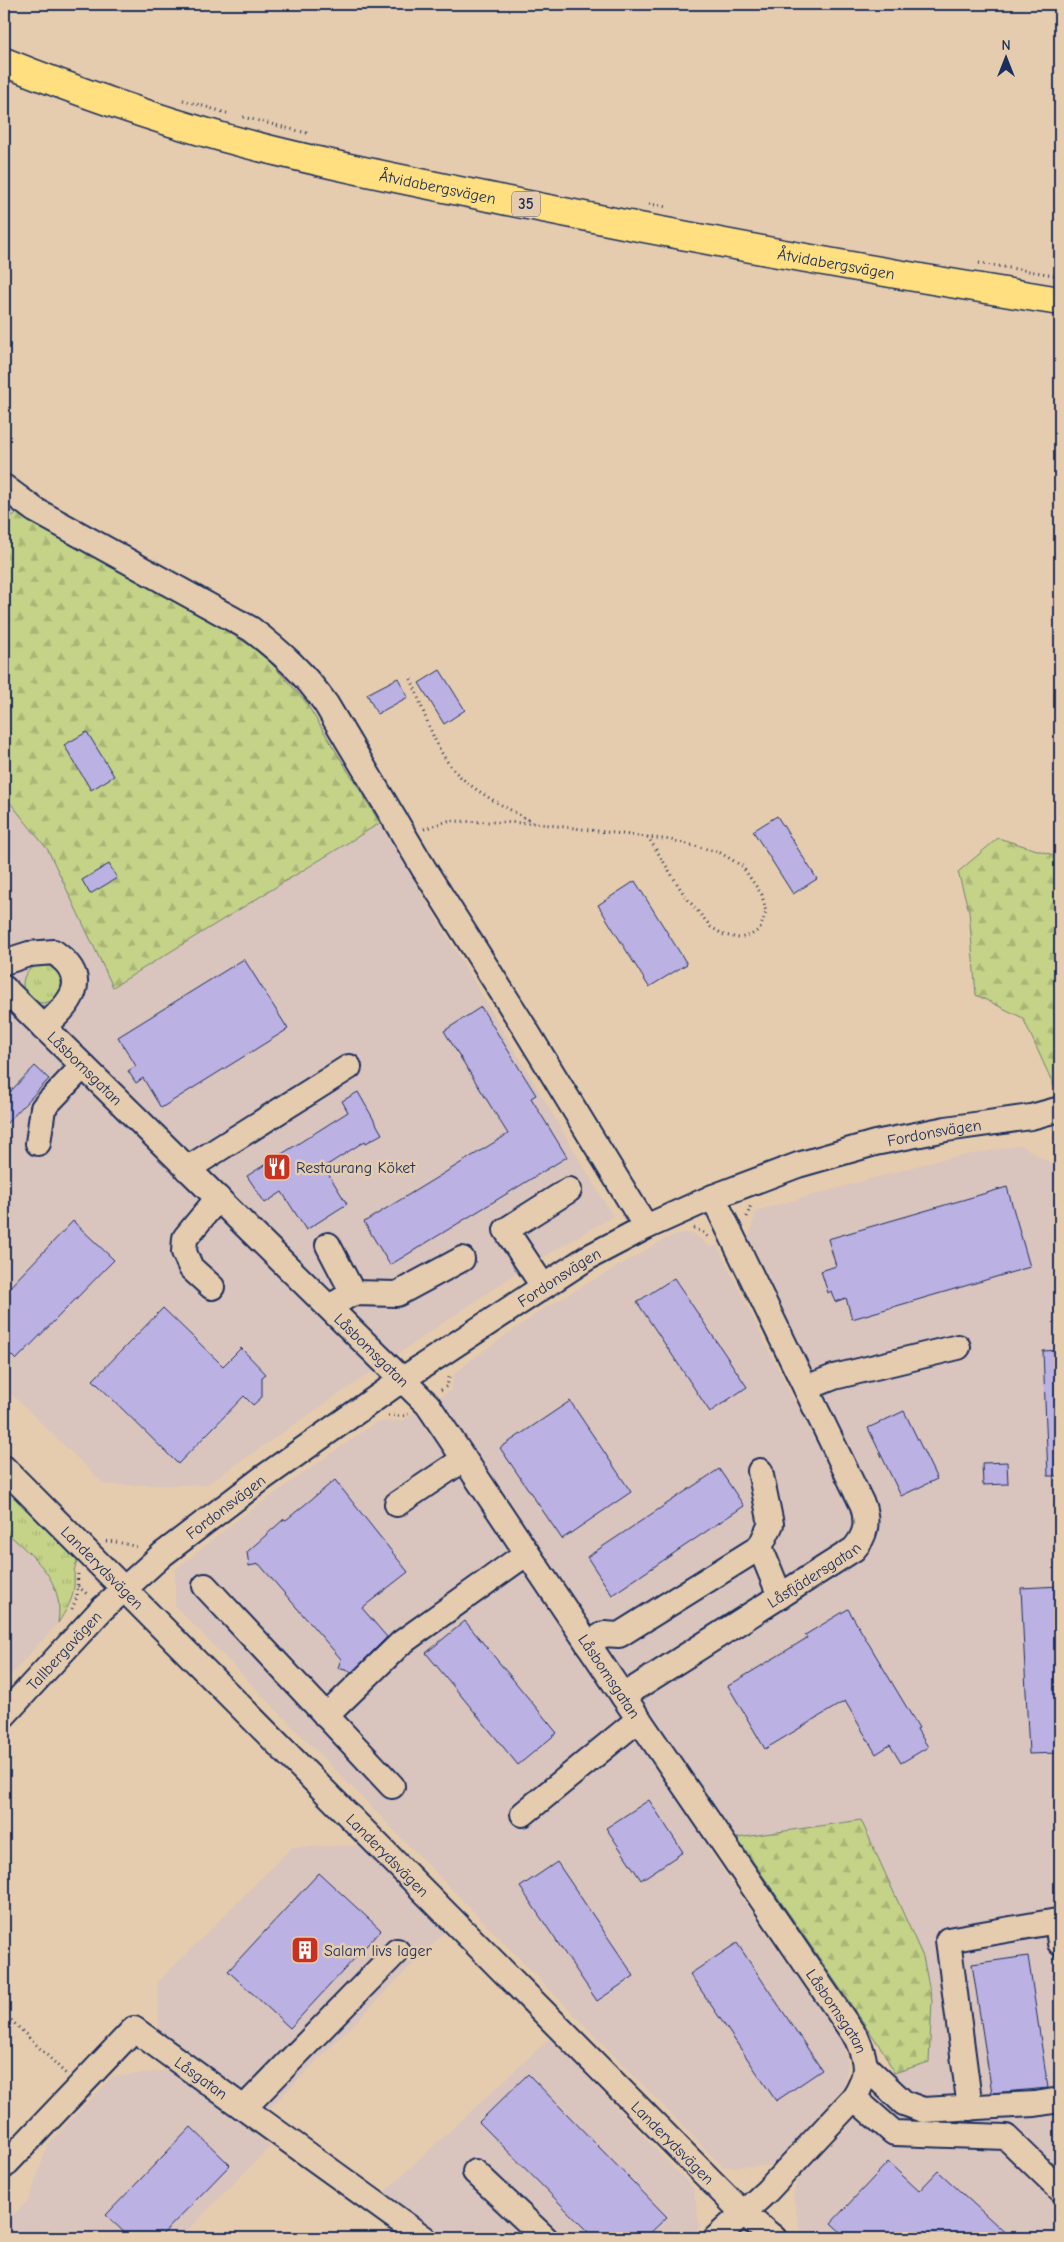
<svg xmlns="http://www.w3.org/2000/svg" width="1064" height="2242" viewBox="0 0 1064 2242" font-family="'Comic Neue',sans-serif">
  <defs>
    <pattern id="grass-tufts" width="24" height="20" patternUnits="userSpaceOnUse" patternTransform="scale(1.25)"><rect width="24" height="20" fill="#c4d387"/><path d="M3 7l-1-3M5 7V3M7 7l1-3M15 17l-1-3M17 17v-4M19 17l1-3" fill="none" stroke="#a8b577"/></pattern>
    <pattern id="forest-firs" width="22" height="20" patternUnits="userSpaceOnUse" patternTransform="scale(1.25)"><rect width="22" height="20" fill="#c4d387"/><path d="M5 1l3.5 6h-7zM16 11l3.5 6h-7z" fill="#a8b577"/></pattern>
  </defs>
  <rect width="100%" height="100%" fill="#e6ccae"/>
  <filter id="ink" filterUnits="userSpaceOnUse"><feTurbulence type="fractalNoise" baseFrequency=".02" numOctaves="2"/><feDisplacementMap in="SourceGraphic" scale="10" xChannelSelector="R" yChannelSelector="G"/><feConvolveMatrix kernelMatrix="1 2 1 2 8 2 1 2 1" color-interpolation-filters="sRGB"/></filter>
  <g filter="url(#ink)">
    <path fill="#d9c4be" d="M4 500 17 513 4 520Z
      M4 795 48 850 114 987 380 823 613 1216 518 1272 206 1485H105L4 1387Z
      M1021 1145 1060 1169V2238H809L799 2227 793 2197 797 2180 892 2080 894 2073 929 2061 932 2033 737 1838 707 1848 843 2043 848 2065 843 2088 772 2166 723 2167 175 1606V1570L238 1519 376 1422 402 1421 451 1390 454 1374 475 1357 543 1309 669 1237 685 1233 695 1234 710 1247 717 1245 795 1403 820 1387 749 1237 756 1211 934 1161Z
      M4 1530 39 1563 56 1588 60 1608 58 1623 4 1682Z
      M361 1845 446 1931 268 2110 159 2031 157 1983 292 1847Z
      M550 2038 694 2189 700 2227 692 2238H445L383 2193Z
      M177 2069 270 2147 180 2238H19L4 2223 29 2200 48 2144 112 2077Z"/>
    <path fill="url(#grass-tufts)" stroke="#708172" d="M23 984a19 19 0 1 1 38 0a19 19 0 1 1-38 0Z
      M4 1486 78 1560C72 1572 75 1574 74 1587 73 1600 65 1612 58 1623 65 1579 33 1557 4 1530Z"/>
    <path fill="url(#forest-firs)" stroke="#708172" d="M17 513 205 617 263 654 305 701 380 823 113 987 48 850 4 795V520Z
      M998 838 1060 857V1084L1054 1086 1023 1018 976 995 969 911 958 872Z
      M861 1820 923 1957 932 2001 929 2062 894 2073 883 2051 737 1838Z"/>
    <path fill="#bbb1e3" stroke="#1b2f5e" d="M440 670 465 710 444 724 419 683Z
      M398 678 408 697 377 714 367 694Z
      M87 732 114 776 91 790 64 745Z
      M777 816 817 879 793 894 753 831Z
      M109 864 117 878 90 894 82 880Z
      M635 881 687 964 649 987 598 905Z
      M244 959 288 1029 161 1108 143 1078 136 1083 128 1071 136 1066 118 1037Z
      M481 1007 536 1095 531 1098 567 1157 390 1265 364 1222 508 1134 444 1031Z
      M35 1066 49 1079 4 1126V1098Z
      M358 1092 382 1134 366 1143 365 1141 324 1167 347 1204 306 1230 282 1192 265 1203 247 1176 348 1112 342 1101Z
      M1007 1187 1030 1267 852 1319 846 1298 835 1302 831 1291 828 1293 821 1271 836 1266 828 1239Z
      M73 1221 114 1260 16 1360 4 1348V1293Z
      M674 1278 747 1387 710 1412 637 1302Z
      M163 1308 223 1366 241 1348 266 1374 262 1377V1397L253 1405 244 1396 178 1464 93 1380Z
      M1060 1350V1476H1048L1043 1351Z
      M570 1401 631 1492 562 1539 500 1448Z
      M904 1411 937 1479 901 1496 868 1428Z
      M1007 1462 1008 1484 983 1485 982 1463Z
      M719 1469 744 1506 612 1595 587 1557Z
      M335 1480 408 1572 362 1608 387 1637 352 1672 338 1668 341 1659 259 1564 249 1566 247 1552 284 1519 286 1520Z
      M1060 1586V1753L1029 1754 1021 1588Z
      M848 1609 919 1728 917 1729 928 1747 901 1763 890 1745 876 1754 845 1701 765 1749 728 1686 807 1638 805 1635Z
      M465 1621 557 1733 518 1765 426 1653Z
      M649 1800 683 1852 641 1880 606 1828Z
      M557 1862 634 1976 597 2001 520 1887Z
      M319 1873 381 1930 290 2028 228 1971Z
      M737 1943 822 2070 776 2101 690 1974Z
      M1028 1956 1048 2088 992 2093 972 1964Z
      M528 2074 667 2217 645 2238H594L479 2122Z
      M191 2127 230 2165 159 2238H130L106 2215Z
      M888 2162 919 2191 938 2171 1011 2238H847L831 2223Z"/>
    <g fill="none" stroke-linecap="round" stroke-linejoin="round">
      <defs>
        <g id="minor">
          <path d="M4 487 35 510 251 629C281 652 304 673 326 704L424 869 521 1022 646 1227"/>
          <path d="M4 962 29 954 54 952C93 980 71 1003 43 1028"/>
          <path id="s1" d="M4 988 428 1405 623 1696 857 2039C868 2064 868 2075 854 2098L767 2191 716 2238"/>
          <path d="M38 1143 43 1108 83 1066"/>
          <path d="M187 1169 349 1067"/>
          <path d="M328 1245 353 1293"/>
          <path d="M543 1286 506 1230 569 1190"/>
          <path d="M212 1287 191 1268 184 1252 185 1238 218 1198"/>
          <path d="M329 1307 353 1293 397 1294 462 1259"/>
          <path d="M806 1388 834 1377 958 1347"/>
          <path id="s2" d="M4 1468 743 2213 774 2238"/>
          <path d="M397 1504 464 1459"/>
          <path d="M760 1547 780 1596"/>
          <path d="M205 1586 392 1786"/>
          <path d="M588 1644 604 1634 619 1635 760 1547 771 1524 760 1471"/>
          <path id="s3" d="M623 1696 854 1549C866 1535 868 1524 863 1506L713 1197"/>
          <path id="s4" d="M4 1715 102 1609 163 1554 264 1477 403 1379 587 1258 646 1227 713 1197 798 1165 875 1143 946 1129 1031 1117 1060 1109"/>
          <path d="M326 1716 401 1643 527 1553"/>
          <path d="M523 1814 639 1719"/>
          <path d="M866 2067 904 2103 923 2110 1035 2104 1060 2100"/>
          <path d="M854 2098 894 2133 1006 2137 1060 2189"/>
          <path d="M244 2108 397 1951"/>
          <path d="M970 2108 948 1940 1057 1921 1060 1943"/>
          <path id="s5" d="M4 2166 134 2029 424 2238"/>
          <path d="M475 2172 545 2238"/>
        </g>
        <g id="major">
          <path id="s6" d="M4 62C76 91 150 117 225 138 320 164 417 182 513 202 695 239 877 272 1060 301"/>
        </g>
      </defs>
      <use href="#minor" stroke="#1b2f5e" stroke-width="28"/>
      <use href="#major" stroke="#1b2f5e" stroke-width="31"/>
      <path stroke="#1b2f5e" stroke-width="3" stroke-dasharray="1 4" stroke-linecap="butt" d="M4 36 12 39
        M183 100 230 114
        M243 117 307 133
        M649 204 667 207
        M979 263 1060 276
        M411 679C423 708 431 739 449 764 468 790 505 806 532 822
        M424 829 448 821 533 823 671 840 719 852 742 866 762 895 766 912 760 929 751 935 739 938 724 935 711 927 685 896 648 837
        M747 1217 751 1204
        M694 1228 704 1233 709 1238
        M441 1390 447 1386 450 1374
        M388 1416H404L408 1414
        M106 1541 117 1542 138 1547
        M78 1586 88 1595
        M72 1609 77 1597 78 1573
        M4 2013 66 2074"/>
      <use href="#minor" stroke="#e6ccae" stroke-width="24"/>
      <use href="#major" stroke="#ffdf80" stroke-width="28"/>
    </g>
  </g>
  <defs>
    <symbol id="restaurant-square" viewBox="-11 -11 22 22"><rect x="-9" y="-9" width="18" height="18" rx="4" fill="#c8321e" stroke="#e6ccae"/><path d="M-5-6h1v4h1v-4h1v4h1v-4h1v5L-1.5 .5V6h-2V.5L-5-1ZM5-6V6H3V1.5H1.5Q1.5-4 5-6Z" fill="#fff"/></symbol>
    <symbol id="building-square" viewBox="-11 -11 22 22"><rect x="-9" y="-9" width="18" height="18" rx="4" fill="#c8321e" stroke="#e6ccae"/><path d="M-4-6H4V6H1V3H-1V6H-4ZM-2.5-4.3h1.7v1.8h-1.7ZM.8-4.3h1.7v1.8H.8ZM-2.5-1h1.7V.8h-1.7ZM.8-1h1.7V.8H.8Z" fill="#fff"/></symbol>
  </defs>
  <g fill-rule="evenodd">
    <use href="#restaurant-square" x="261" y="1151" width="32" height="32"/>
    <use href="#building-square" x="289" y="1934" width="32" height="32"/>
  </g>
  <g text-anchor="middle" stroke-width="5" stroke-linejoin="round" paint-order="stroke">
    <rect fill="#e6ccae" stroke="#585e76" stroke-width="1" x="512" y="191.5" width="28" height="25" rx="4"/>
    <g font-size="15" font-weight="bold" fill="#1b2f5e">
      <text x="526" y="209">35</text>
    </g>
    <g font-size="16" fill="#1b2f5e" stroke="#e6ccae">
      <text dy="6" stroke="none"><textPath href="#s6" startOffset="452">Åtvidabergsvägen</textPath></text>
      <text dy="6" stroke="none"><textPath href="#s6" startOffset="858">Åtvidabergsvägen</textPath></text>
      <text dy="6" stroke="none"><textPath href="#s1" startOffset="114">Låsbomsgatan</textPath></text>
      <text dy="6" stroke="none"><textPath href="#s4" startOffset="1115">Fordonsvägen</textPath></text>
      <text dy="6" stroke="none"><textPath href="#s4" startOffset="710">Fordonsvägen</textPath></text>
      <text dy="6" stroke="none"><textPath href="#s1" startOffset="516">Låsbomsgatan</textPath></text>
      <text dy="6" stroke="none"><textPath href="#s4" startOffset="305">Fordonsvägen</textPath></text>
      <text dy="6" stroke="none"><textPath href="#s2" startOffset="140">Landerydsvägen</textPath></text>
      <text dy="6" stroke="none"><textPath href="#s3" startOffset="226">Låsfjädersgatan</textPath></text>
      <text dy="6" stroke="none"><textPath href="#s4" startOffset="88">Tallbergavägen</textPath></text>
      <text dy="6" stroke="none"><textPath href="#s1" startOffset="921">Låsbomsgatan</textPath></text>
      <text dy="6" stroke="none"><textPath href="#s2" startOffset="545">Landerydsvägen</textPath></text>
      <text dy="6" stroke="none"><textPath href="#s1" startOffset="1326">Låsbomsgatan</textPath></text>
      <text dy="6" stroke="none"><textPath href="#s5" startOffset="272">Låsgatan</textPath></text>
      <text dy="6" stroke="none"><textPath href="#s2" startOffset="950">Landerydsvägen</textPath></text>
    </g>
    <g font-size="16" fill="#1b2f5e" stroke="#e6ccae" text-anchor="start">
      <text x="296" y="1173">Restaurang Köket</text>
      <text x="324" y="1956">Salam livs lager</text>
    </g>
  </g>
  <rect width="1064" height="2242" fill="none" stroke="#e6ccae" stroke-width="20"/>
  <rect x="10" y="10" width="1044" height="2222" fill="none" stroke="#1b2f5e" stroke-width="2" filter="url(#ink)"/>
  <g transform="translate(1006 58)" stroke="#e6ccae" stroke-width="4" paint-order="stroke">
  <path d="M0-4L9 19L0 12L-9 19Z" fill="#1b2f5e"/>
  <text y="-8" font-size="14" font-weight="bold" text-anchor="middle" fill="#1b2f5e">N</text>
  </g>
</svg>
